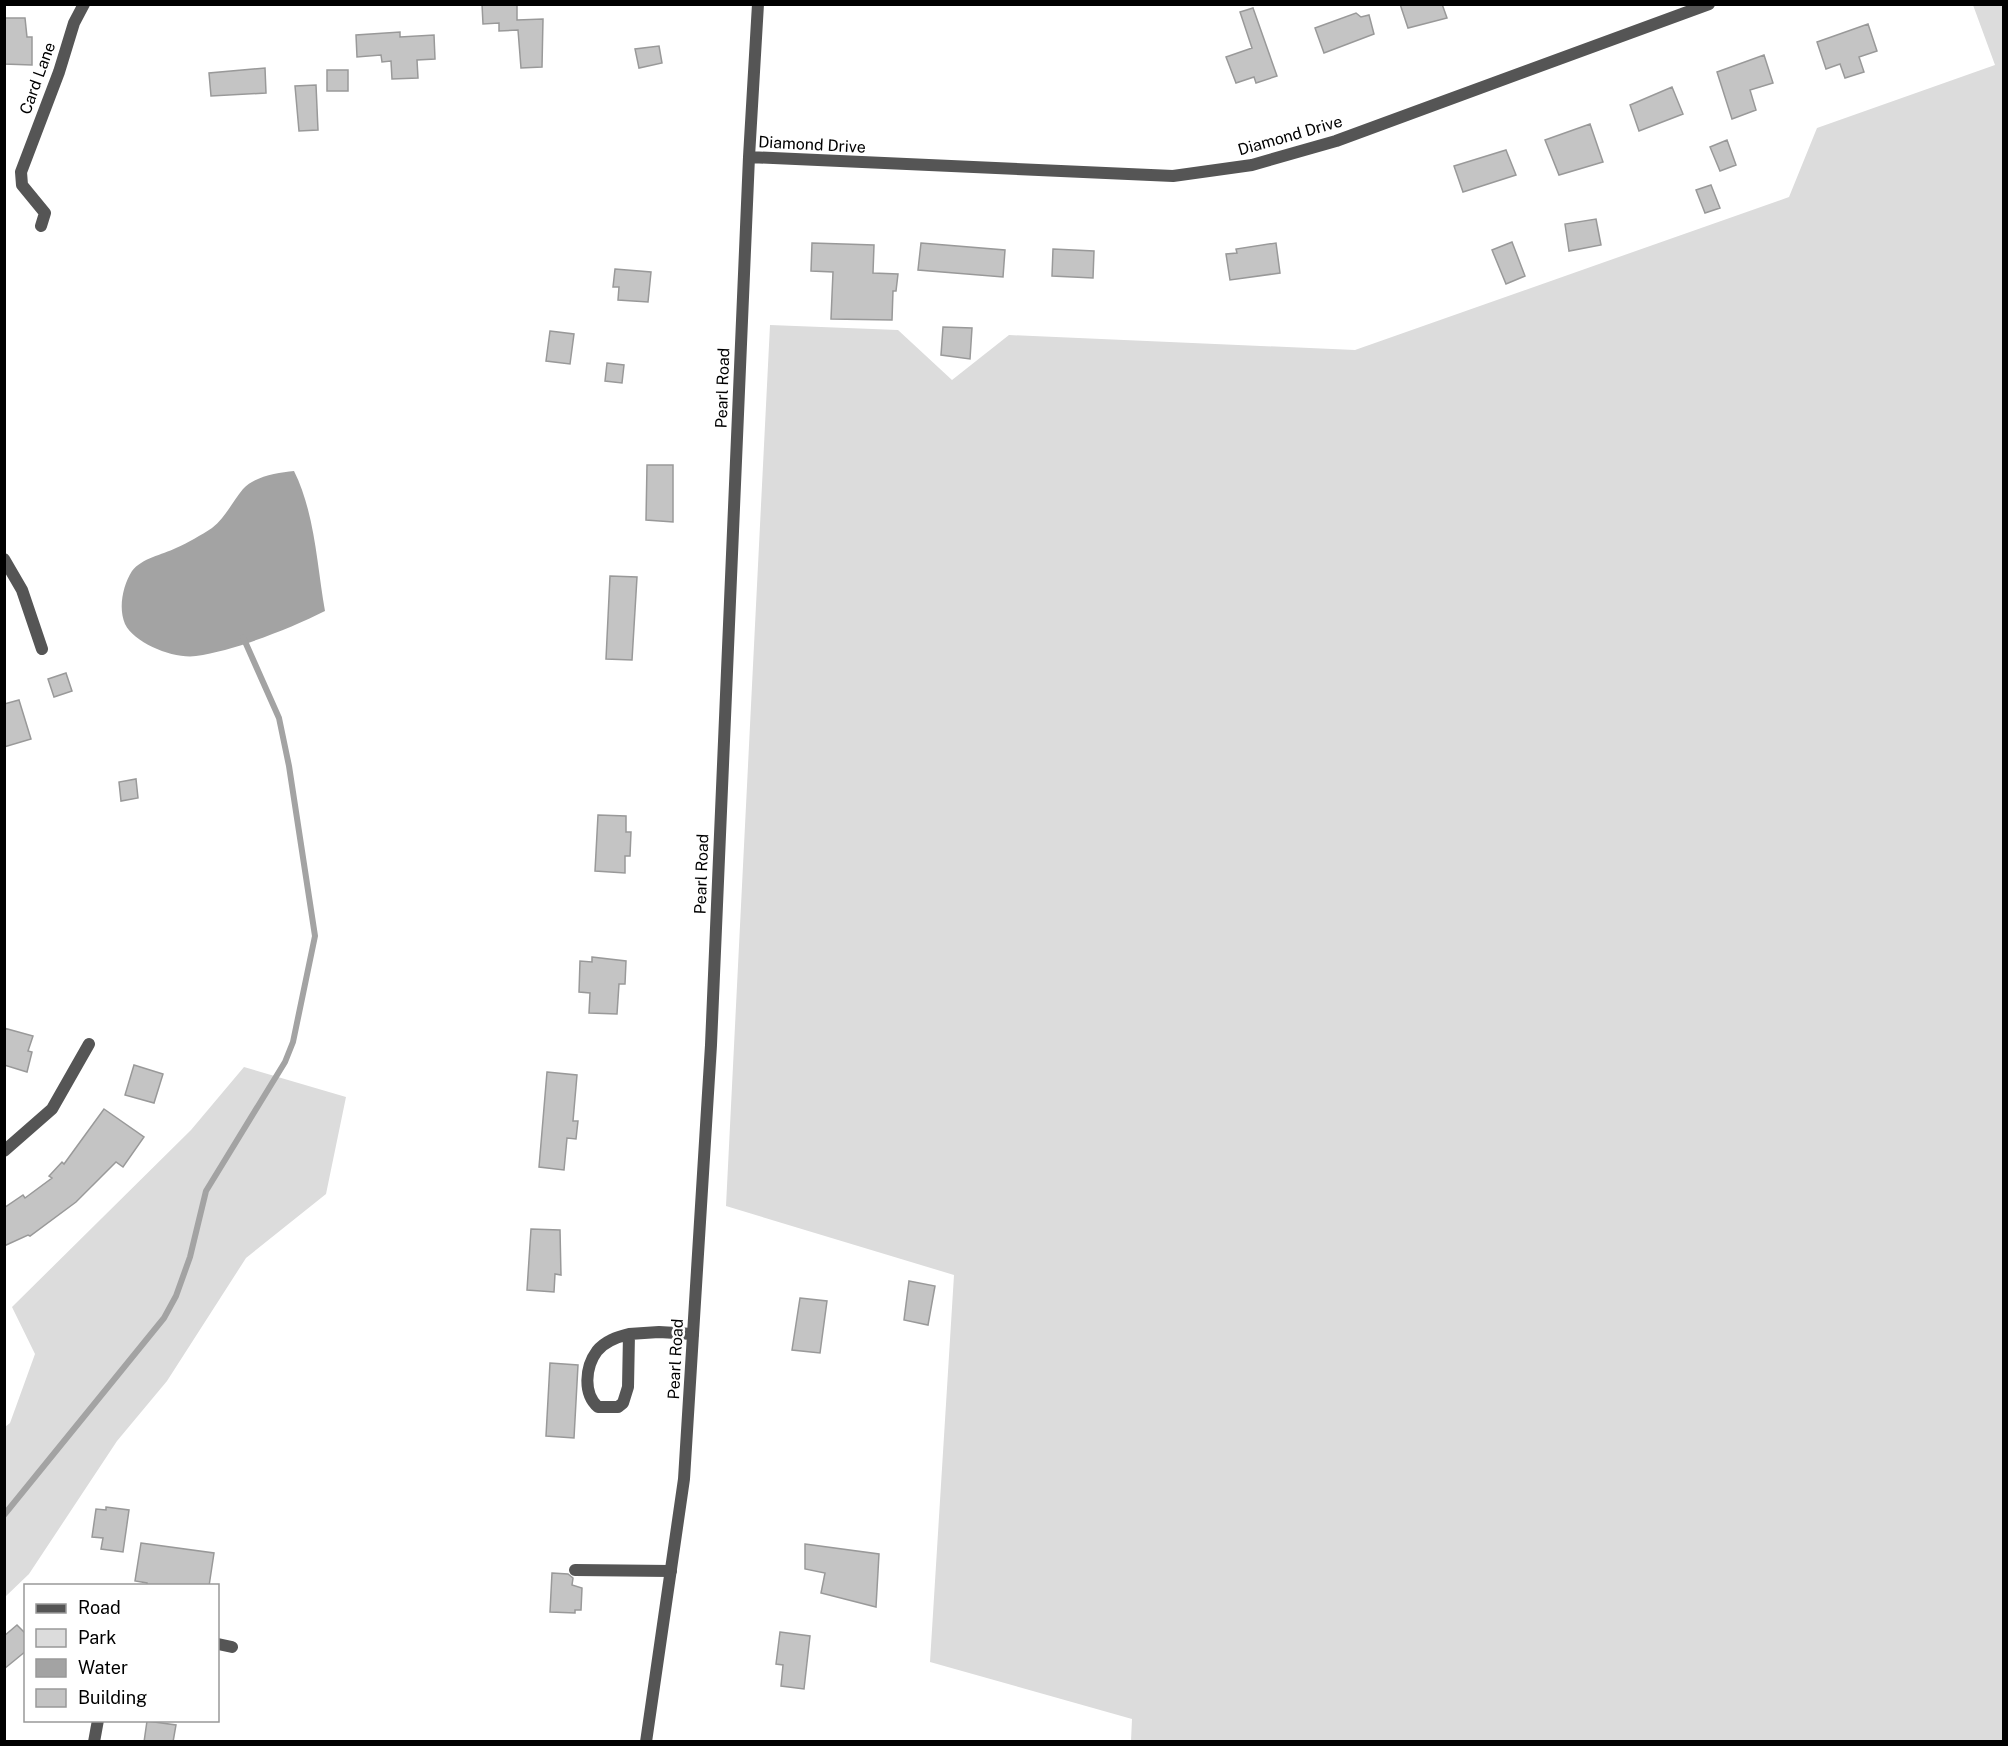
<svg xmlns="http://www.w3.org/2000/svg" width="2008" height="1746" viewBox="0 0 2008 1746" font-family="'Public Sans',sans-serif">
  <rect width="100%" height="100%" fill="#fff"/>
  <path fill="#dcdcdc" d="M1973 5H2004L2003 1741H1131L1132 1719 930 1662 954 1275 726 1206 770 325 898 330 952 380 1009 335 1355 350 1789 197 1817 128 1995 65Z
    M244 1067 346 1097 326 1194 246 1258 167 1381 117 1441 29 1574 5 1597V1427L10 1423 35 1354 12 1307 191 1130Z"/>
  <path fill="#a3a3a3" d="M294 471C315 513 317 566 325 611 289 629 236 650 196 656 174 659 135 644 125 624 118 608 123 585 132 571 142 558 162 555 176 548 188 543 201 535 212 528 226 517 232 502 243 489 255 476 277 473 294 471Z"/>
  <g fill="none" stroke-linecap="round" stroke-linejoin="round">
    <path stroke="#a3a3a3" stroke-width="6" d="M4 1515 164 1318 176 1296 190 1257 206 1191 285 1062 293 1042 315 936 289 766 279 718 243 637"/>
  </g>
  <path fill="#c4c4c4" stroke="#999" stroke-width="1.5" d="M482 4H517V20L543 19 542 67 521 68 518 30 499 31V23L483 24Z
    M1400 4H1442L1447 18 1408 28Z
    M1253 8 1277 76 1256 83 1254 77 1236 83 1226 57 1252 48 1240 12Z
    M1356 13 1361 17 1369 15 1374 34 1324 53 1315 28Z
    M4 18H25L27 37H32V65L4 64Z
    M1868 24 1877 51 1859 57 1864 72 1845 78 1840 64 1826 69 1817 42Z
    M400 32V37L434 35 435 59 417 60 418 78 392 79 391 61 382 62 381 55 357 57 356 35Z
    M659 46 662 63 639 68 635 49Z
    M1764 55 1773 83 1750 90 1756 110 1732 119 1717 72Z
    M265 68 266 93 211 96 209 73Z
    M327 70H348V91H327Z
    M316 85 318 130 299 131 295 86Z
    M1672 87 1683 114 1639 131 1630 105Z
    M1590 124 1603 162 1559 175 1545 140Z
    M1727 140 1736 165 1720 171 1710 147Z
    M1506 150 1516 175 1463 192 1454 166Z
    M1711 185 1720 208 1705 213 1696 190Z
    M1596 219 1601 245 1569 251 1565 224Z
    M1512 242 1525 276 1506 284 1492 250Z
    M812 243 874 245 873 273 898 274 896 291H893L892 320 831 319 833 272 811 271Z
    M921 243 1005 250 1003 277 918 270Z
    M1276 243 1280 273 1230 280 1226 254 1237 253 1236 249Z
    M1053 249 1094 251 1093 278 1052 276Z
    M615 269 651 272 648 302 618 300 619 287H613Z
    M943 327 972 328 970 359 941 355Z
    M550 331 574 334 570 364 546 361Z
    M607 363 624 365 622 383 605 381Z
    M647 465H673V522L646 520Z
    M610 576 637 577 632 660 606 659Z
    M66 673 72 691 54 697 48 679Z
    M19 700 31 739 4 747V704Z
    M136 779 138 798 121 801 119 782Z
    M598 815 626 816V832H631L630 856H625V873L595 871Z
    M592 957 626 961 625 984H619L617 1014 589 1013 590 993 579 992 580 961 592 962Z
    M4 1028 33 1036 28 1051 32 1052 27 1072 4 1065Z
    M134 1065 163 1074 154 1103 125 1095Z
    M547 1072 577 1075 573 1121H578L576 1139 567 1138 564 1170 539 1167Z
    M104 1109 144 1137 123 1167 116 1162 76 1202 30 1236 28 1235 4 1246V1208L23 1195 25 1198 52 1178 49 1176 62 1162 64 1164Z
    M531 1229 560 1230 561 1275 555 1274 554 1292 527 1290Z
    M909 1281 935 1286 928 1325 904 1320Z
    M800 1298 827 1301 820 1353 792 1350Z
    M550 1363 578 1365 574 1438 546 1436Z
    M106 1507 129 1510 123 1552 101 1549 103 1538 92 1537 96 1509 106 1510Z
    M141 1543 214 1553 209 1586H147V1583L135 1581Z
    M805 1544 879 1554 876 1607 821 1593 825 1573 805 1569Z
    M552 1573 568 1574 573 1578 572 1585 582 1588 581 1610H575V1613L550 1612Z
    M17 1625 26 1634V1651L4 1669V1636Z
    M780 1632 810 1636 804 1689 781 1686 783 1665 776 1664Z
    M147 1721 176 1725 173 1742H144Z"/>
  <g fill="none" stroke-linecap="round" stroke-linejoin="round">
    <path stroke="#555" stroke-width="12" d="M41 226 45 213 22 185 21 172 59 72 74 23 84 4
      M4 559 22 590 42 649
      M629 1334C617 1337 605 1341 597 1351 585 1367 583 1394 598 1407H618L623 1403 628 1387 629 1334 659 1332 693 1334
      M575 1570 671 1571"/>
    <path stroke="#555" stroke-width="12" d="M749 157 1173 176 1252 165 1336 141 1709 4
      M4 1151 52 1109 89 1044
      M218 1644 232 1647
      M94 1742 98 1720
      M646 1742 684 1479 711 1045 749 157 758 4"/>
  </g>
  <g text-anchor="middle" stroke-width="5" stroke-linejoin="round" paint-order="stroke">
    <g font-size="16" fill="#000" stroke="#fff">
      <text transform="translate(37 78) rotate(-70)" y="6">Card Lane</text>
      <text transform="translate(1290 135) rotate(-16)" y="6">Diamond Drive</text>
      <text transform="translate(812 144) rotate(3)" y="6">Diamond Drive</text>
      <text transform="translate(722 388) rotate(-88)" y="6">Pearl Road</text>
      <text transform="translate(701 874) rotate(-88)" y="6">Pearl Road</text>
      <text transform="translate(675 1359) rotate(-87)" y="6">Pearl Road</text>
    </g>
  </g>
  <rect width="2008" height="1746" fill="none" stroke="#000000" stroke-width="12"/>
  <rect x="24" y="1584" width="195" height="138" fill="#ffffff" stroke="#999999" stroke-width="1.5"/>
  <rect x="36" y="1604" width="30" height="9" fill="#555555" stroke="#999999" stroke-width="1.5"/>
  <text x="78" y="1614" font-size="18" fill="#000000">Road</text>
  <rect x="36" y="1629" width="30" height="18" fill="#dcdcdc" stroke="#999999" stroke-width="1.5"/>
  <text x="78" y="1644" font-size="18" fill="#000000">Park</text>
  <rect x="36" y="1659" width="30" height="18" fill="#a3a3a3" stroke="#999999" stroke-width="1.5"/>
  <text x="78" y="1674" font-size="18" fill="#000000">Water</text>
  <rect x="36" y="1689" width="30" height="18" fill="#c4c4c4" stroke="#999999" stroke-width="1.5"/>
  <text x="78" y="1704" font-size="18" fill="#000000">Building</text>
</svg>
